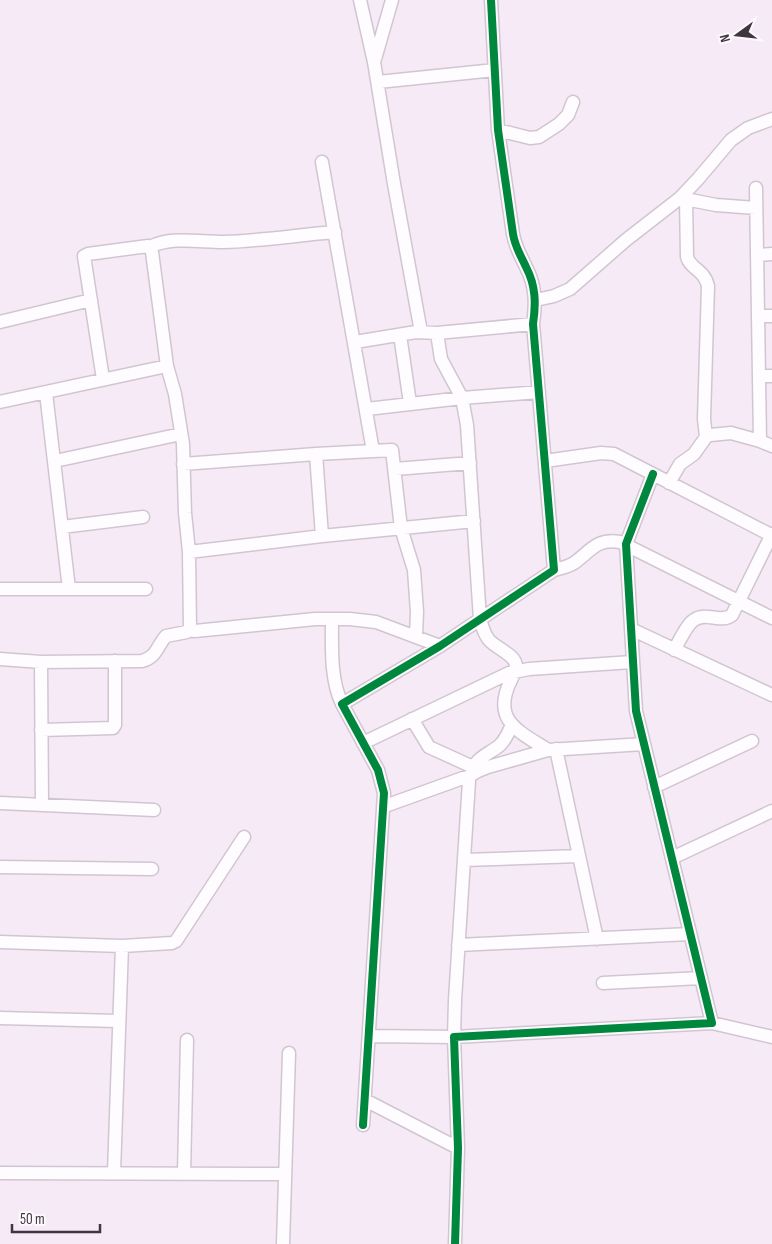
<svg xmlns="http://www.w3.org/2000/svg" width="772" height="1244" viewBox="0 0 772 1244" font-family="'Sofia Sans Condensed',sans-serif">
  <rect width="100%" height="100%" fill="#f7eaf7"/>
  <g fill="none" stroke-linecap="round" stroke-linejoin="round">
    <defs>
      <path id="minor" d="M360 0 374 62 394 184 421 332
        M375 59 392 0
        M378 82 495 70
        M498 130 530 138 539 137 559 124 568 115 573 102
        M322 162 373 451
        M756 188 760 441 772 446
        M680 198 716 205 756 208
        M686 199 687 257C690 269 704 269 708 286L704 419 706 437
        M150 247C172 236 199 242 223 242 260 241 298 235 335 232
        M757 255 772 254
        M536 300 554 296 570 289 626 240 680 198 698 179 731 140 748 128 772 119
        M758 316H772
        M0 322 91 300
        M437 333 441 359 462 398 467 425 480 619C482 626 484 634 489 640 495 647 512 654 515 662 518 668 513 675 511 680 491 720 518 731 548 750
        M400 335 410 403
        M355 342 416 332 437 333 533 324
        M759 376H772
        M46 393 69 589
        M0 402 167 366
        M367 409 462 398 539 392
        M316 454 392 450 401 528 414 570 417 612 416 637
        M55 461 181 434
        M545 461 601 453 614 454 771 535
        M183 464 316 454 322 536
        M395 469 470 463
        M669 483 680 464 694 454 706 437 710 435 731 433 760 441
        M62 527 143 517
        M189 552 322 536 474 521
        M554 570C561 568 568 567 574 563 591 551 596 538 620 542L772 618
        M0 589H146
        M332 619C332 647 330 679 342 704
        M631 629 772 695
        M189 630 195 631 315 619H350L376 622 440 646
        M674 650C679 642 687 624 694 620 706 611 721 624 732 615L772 534
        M0 659 41 662 142 661C157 657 157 646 166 636L187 632 190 627 189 552 185 513 183 444 175 394 167 366 152 252 150 247 148 246 88 254 84 256 103 379
        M41 662 42 805
        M412 719 429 747 473 767
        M41 730 113 728 115 725V661
        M363 743 509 673 529 669 632 662
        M556 749 597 939
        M473 773C473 758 490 754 500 745 506 739 509 732 512 724
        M466 778 478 771 488 767 548 750 644 744
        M654 787 752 741
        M0 803 154 810
        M672 858 772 811
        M464 860 579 856
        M0 867 152 869
        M0 942 122 946 172 943 176 941 244 837
        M458 945 690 934
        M603 983 701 978
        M0 1018 118 1021
        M712 1023 772 1037
        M369 1036 454 1037 455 1000 469 781 466 778H463L385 806
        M365 1100 458 1148
        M363 1125 384 793 378 770 342 704 440 646 554 570 533 324C536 304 536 286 526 267 521 256 515 247 513 234L498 130 491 0
        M114 1172 122 946
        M0 1173 284 1174
        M184 1173 187 1040
        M283 1244 289 1053
        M455 1244 458 1148 454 1037 712 1023 636 711 626 544 653 474"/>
    </defs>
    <use href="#minor" stroke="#d0c6d0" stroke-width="15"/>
    <use href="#minor" stroke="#fefcfe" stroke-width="12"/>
    <defs>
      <path id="cycleway" d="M363 1125 384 793 378 770 342 704 440 646 554 570 533 324C536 304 536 286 526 267 521 256 515 247 513 234L498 130 491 0
        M455 1244 458 1148 454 1037 712 1023 636 711 626 544 653 474"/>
    </defs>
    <use href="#cycleway" stroke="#fef9fe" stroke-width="11"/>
    <use href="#cycleway" stroke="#00873e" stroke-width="8"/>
  </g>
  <g transform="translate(737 35) rotate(255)" stroke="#fef9fe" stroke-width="4" paint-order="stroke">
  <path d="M0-4L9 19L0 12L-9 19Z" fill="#40363f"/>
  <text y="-8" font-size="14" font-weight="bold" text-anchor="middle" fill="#40363f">N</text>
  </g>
  <path d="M12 1224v8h88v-8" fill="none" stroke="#40363f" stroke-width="2.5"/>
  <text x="20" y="1224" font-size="15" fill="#40363f" stroke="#fef9fe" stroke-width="4" paint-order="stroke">50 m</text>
</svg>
